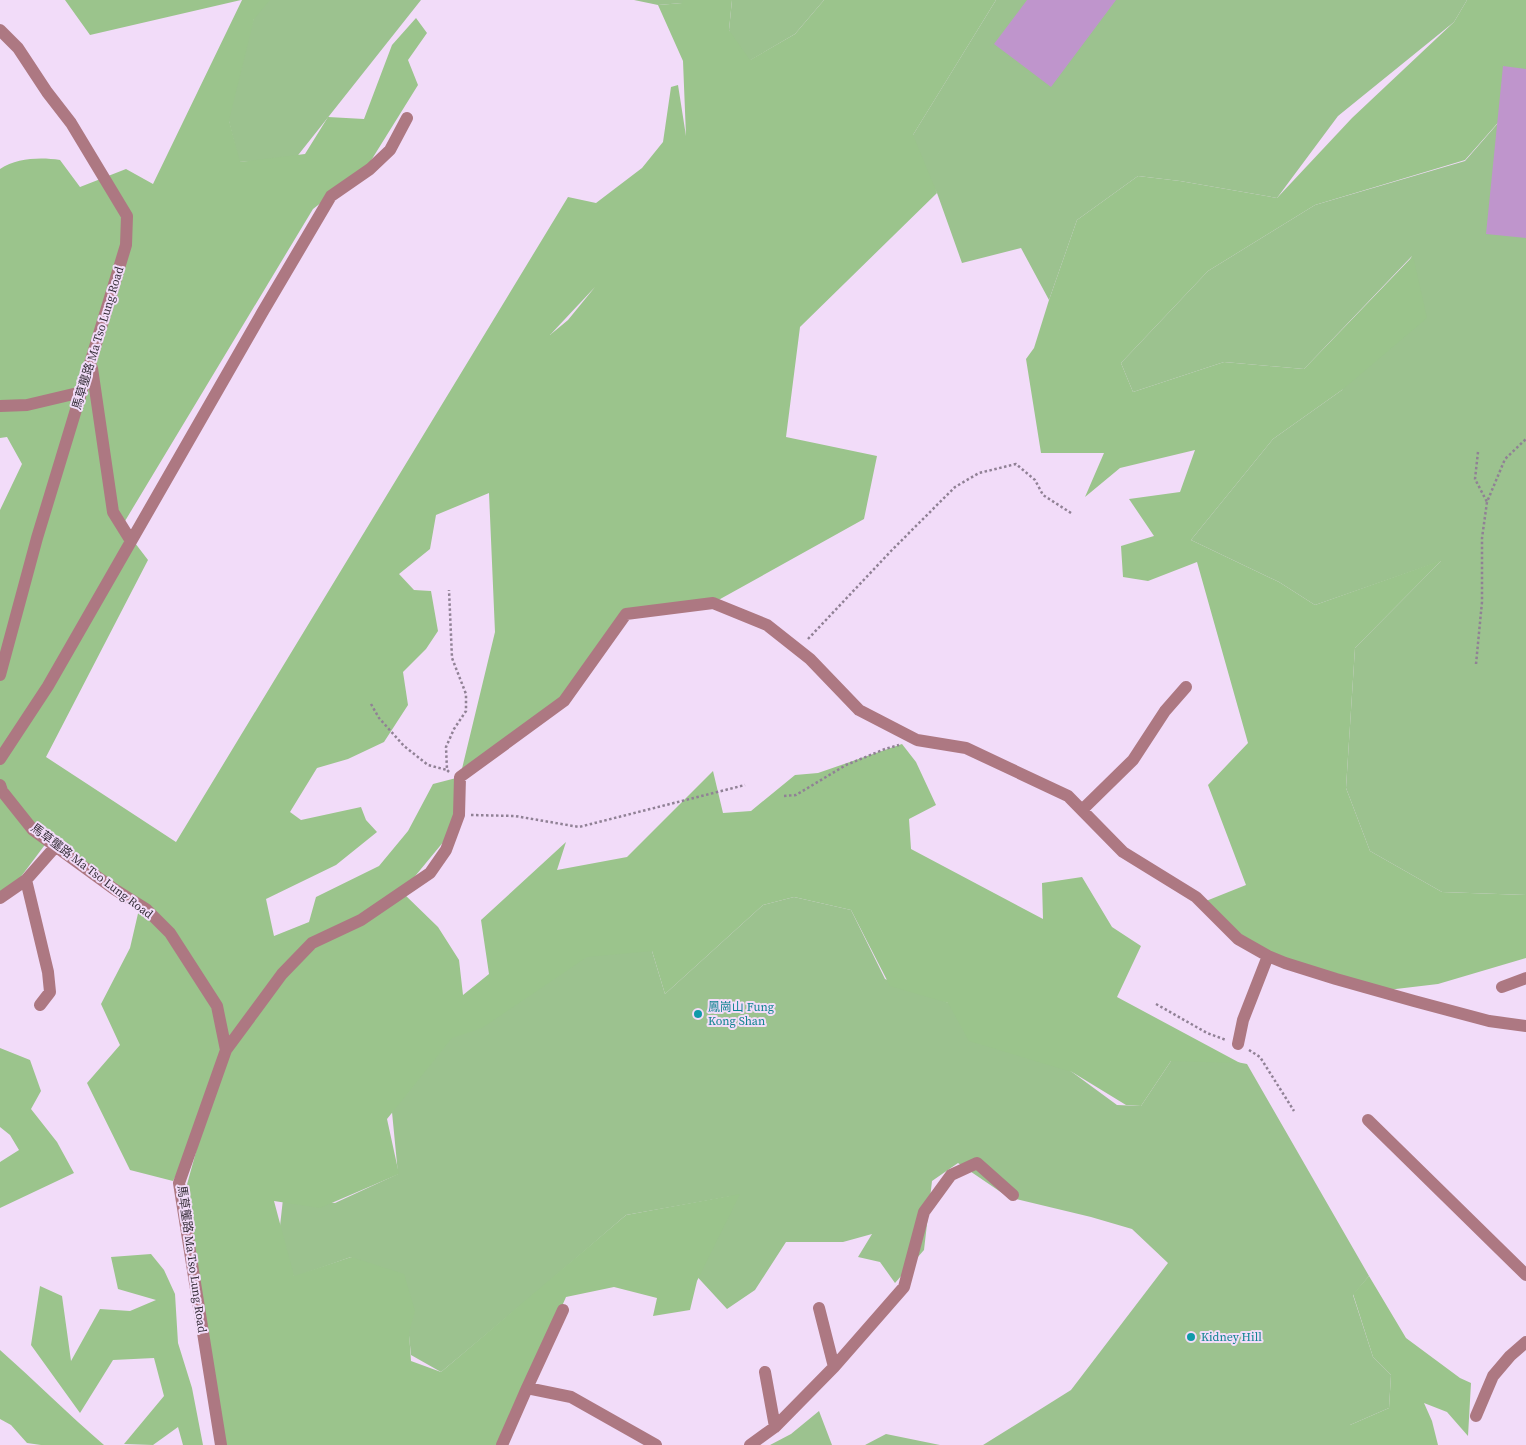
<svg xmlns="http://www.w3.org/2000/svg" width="1526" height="1445" viewBox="0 0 1526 1445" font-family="'Source Serif 4','Noto Sans SC',serif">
  <rect width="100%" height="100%" fill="#f2dcf9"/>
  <path fill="#9cc28f" d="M261 0H421L295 159 239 162 227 113 258 3Z
    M634 0H683V3L658 5Z
    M732 0H824L795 34 742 65 729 30Z
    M996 0H1467L1454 22 1338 116 1277 198 1180 181 1138 176 1077 220 1049 300 1021 248 962 263 937 193 908 143Z
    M1526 91V895L1442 892 1370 851 1346 788 1355 648 1441 561 1315 605 1279 582 1191 540 1273 439 1342 390 1412 256 1304 369 1224 362 1133 392 1121 363 1208 271 1315 205 1465 161Z
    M794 897 851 910 885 979 962 1008 1072 1072 1117 1105 1141 1106 1171 1061 1221 1059 1247 1064 1369 1276 1353 1295 1373 1357 1391 1375 1389 1408 1350 1425V1445H983L1071 1390 1168 1263 1132 1229 1091 1217 1008 1197 958 1163 932 1181 924 1250 895 1283 880 1262 858 1257 872 1234 843 1242H786L755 1290 727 1309 691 1270 732 1196 626 1215 532 1296 441 1372 411 1355 408 1326 351 1257 294 1277 278 1244 283 1199 335 1203 398 1174 392 1112 446 1035 591 949 652 951 665 994 763 905Z
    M819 1411 832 1445H770L791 1434Z
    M886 1434 940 1445H865Z"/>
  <path fill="#9bc48c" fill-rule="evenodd" d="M65 0H241L90 35Z
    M242 0H270L254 19 229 120 240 162 305 154 328 117 364 119 392 45 416 18 427 33 408 60 418 85 367 167 313 209 122 526 148 560 46 757 176 842 568 197 596 203 642 168 663 142 671 87 678 85 686 136 683 61 658 5 682 3 683 0H732L729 30 750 60 795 34 824 0H996L913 135 937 193 800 327 786 437 877 456 864 519 713 603 626 614 547 714 460 777 454 829 402 892 438 927 459 960 463 995 489 974 481 920 566 842 557 870 627 857 713 771 723 813 751 811 795 775 818 773 902 744 916 762 936 805 909 819 911 849 1043 919 1042 883 1082 877 1112 927 1141 946 1117 997 1240 1063 1171 1061 1141 1106 1126 1105 1072 1072 969 1041 948 1003 890 986 851 910 794 897 763 905 665 994 652 951 587 957 482 1028 452 1038 387 1119 399 1174 320 1208 274 1201 294 1276 351 1257 404 1274 415 1311 409 1332 411 1361 441 1372 626 1215 740 1194 697 1281 690 1310 653 1316 657 1298 614 1287 566 1297 521 1400 504 1445H222L186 1188 204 1123 173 1181 130 1170 87 1083 120 1045 101 1004 130 948 140 905 71 857 53 834 11 890 0 894V510L22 464 7 437 0 438V169C17 158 40 157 60 160L80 187 126 169 153 184ZM595 287 568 320 550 335ZM489 493 495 632 460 777 433 784 408 831 379 866 316 897 309 922 274 936 266 899 336 865 377 832 366 820 361 807 301 820 290 812 317 768 348 759 384 742 408 705 403 672 426 649 438 631 431 591 414 590 399 574 430 549 436 515Z
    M1467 0H1526V91L1465 160 1315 205 1208 271 1121 363 1133 392 1224 362 1304 369 1413 256 1427 318 1342 390 1273 439 1191 540 1279 582 1315 605 1442 560 1355 648 1346 788 1370 851 1442 892 1526 895V958L1438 984 1379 991 1261 952 1201 903 1246 885 1208 785 1248 743 1197 562 1148 581 1123 577 1121 546 1154 536 1129 499 1180 492 1195 450 1120 468 1085 497 1104 453H1041L1026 359 1034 348 1049 300 1077 220 1138 176 1180 181 1277 198 1352 118 1454 22Z
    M0 1048 30 1060 41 1091 31 1109 57 1142 74 1173 0 1208V1162L19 1150 10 1135 0 1127Z
    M151 1254 164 1270 175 1294 178 1343 192 1388 203 1445H183L178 1427 153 1445 124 1444 164 1396 154 1358 113 1360 80 1413 31 1345 40 1286 62 1296 71 1361 100 1309 130 1311 156 1300 118 1289 111 1257Z
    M1369 1276 1406 1338 1460 1378 1471 1383 1468 1436 1447 1412 1424 1403 1432 1421 1438 1445H1350V1425L1389 1408 1391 1375 1373 1357 1353 1294Z
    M0 1350C35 1381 68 1414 104 1445H41L27 1443 11 1425 0 1419Z"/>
  <path fill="#bf95cc" d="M1027 0H1116L1051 87 994 44Z
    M1503 66 1526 69V238L1486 234Z"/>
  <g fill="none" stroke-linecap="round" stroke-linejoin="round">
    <path stroke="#908195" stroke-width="2.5" stroke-dasharray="2.5 2.5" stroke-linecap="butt" d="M1478 452 1475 479 1487 502
      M808 639 892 550 955 487 979 473 1016 464 1035 480 1043 495 1071 513
      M1476 664 1482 602V538L1487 502 1505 459 1526 439
      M371 704 379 718 404 746 428 765 447 770
      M449 772 447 770 446 747 454 729 466 711V694L452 658 449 590
      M784 796 796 795 846 765 885 749 899 745
      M471 815 515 816 579 827 745 785
      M1156 1004 1207 1033 1226 1040
      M1249 1050 1260 1057 1294 1111"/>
    <path stroke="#ad7882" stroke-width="12" d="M0 30 18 48 47 92 71 123 127 216 126 245 37 538 0 675
      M92 368 113 512 131 541
      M0 406 27 405 82 392
      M0 759 48 686 262 313 331 196 370 169 390 150 407 118
      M0 785 2 791 33 830 114 889 146 909 170 933 217 1006 226 1050 179 1183 221 1445
      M1082 810 1133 760 1165 711 1186 687
      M26 880 48 972 50 992 40 1005
      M0 898 26 880 56 846
      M1502 987 1526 978
      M1238 1044 1243 1020 1268 956
      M226 1050 282 974 312 943 361 920 430 873 446 850 459 815 460 777 564 701 626 614 713 603 767 625 810 659 859 710 917 740 966 748 1068 796 1123 852 1196 897 1238 939 1268 956 1285 963 1336 979 1414 1001 1489 1021 1526 1026
      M1368 1120 1526 1275
      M819 1308 834 1367
      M765 1372 775 1427
      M527 1388 563 1310
      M1476 1416 1493 1376 1510 1356 1526 1342
      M502 1445 527 1388 571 1397 656 1445
      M750 1445 775 1427 834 1367 904 1287 924 1212 951 1175 977 1163 1013 1195"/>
  </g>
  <g fill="#0f9aa8" stroke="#f2dcf9" stroke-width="2">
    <circle cx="698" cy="1014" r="5"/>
    <circle cx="1191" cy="1337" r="5"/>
  </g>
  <g text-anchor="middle" stroke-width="4" stroke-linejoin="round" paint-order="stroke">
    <g font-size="12" fill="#372f3a" stroke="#f2dcf9">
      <text transform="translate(98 338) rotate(-73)" y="4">馬草壟路 Ma Tso Lung Road</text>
      <text transform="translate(92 871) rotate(37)" y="4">馬草壟路 Ma Tso Lung Road</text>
      <text transform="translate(192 1259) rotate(82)" y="4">馬草壟路 Ma Tso Lung Road</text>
    </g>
    <g font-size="12" fill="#0d838f" stroke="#f2dcf9" text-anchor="start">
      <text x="708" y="1011">鳳崗山 Fung<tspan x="708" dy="14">Kong Shan</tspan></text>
      <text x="1201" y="1341">Kidney Hill</text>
    </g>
  </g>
</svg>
